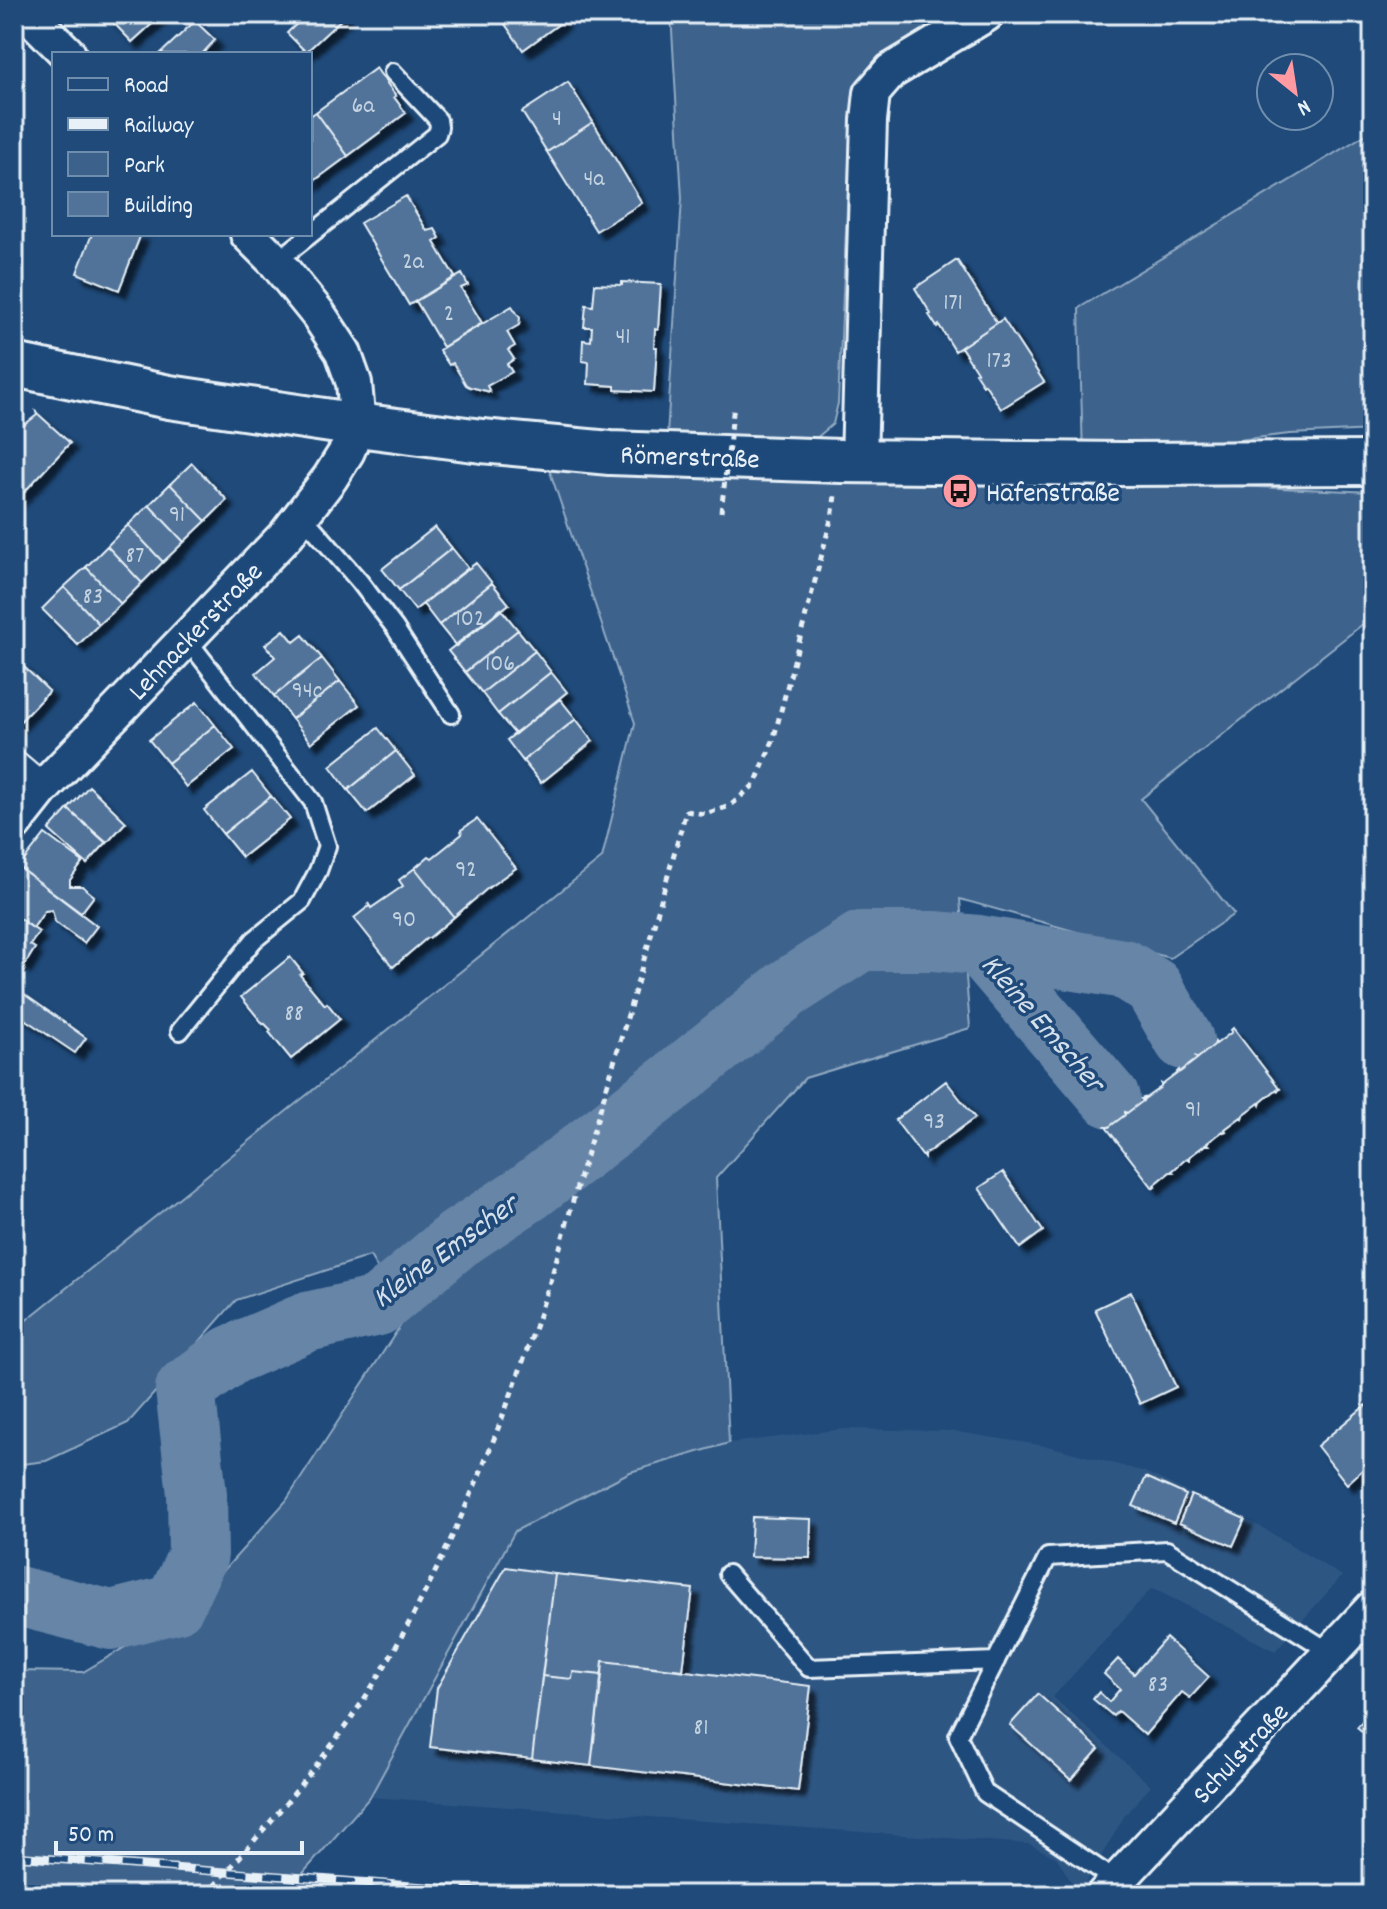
<svg xmlns="http://www.w3.org/2000/svg" width="1387" height="1909" viewBox="0 0 1387 1909" font-family="Dekko,sans-serif">
  <defs>
    <filter id="shadow"><feDropShadow dx="7" dy="7" stdDeviation="2" flood-color="#0009"/></filter>
  </defs>
  <rect width="100%" height="100%" fill="#1f4a7a"/>
  <filter id="ink" filterUnits="userSpaceOnUse"><feTurbulence type="fractalNoise" baseFrequency=".0125" numOctaves="2"/><feDisplacementMap in="SourceGraphic" scale="16" xChannelSelector="R" yChannelSelector="G"/><feConvolveMatrix kernelMatrix="1 2 1 2 8 2 1 2 1" color-interpolation-filters="sRGB"/></filter>
  <g filter="url(#ink)">
    <path fill="#2e5683" d="M845 1429 951 1431 1052 1447 1145 1472 1263 1528 1342 1576 1275 1651 1160 1592 1151 1589 1053 1697 1151 1786 1125 1815 1079 1895 1057 1858 1029 1844 370 1797 515 1531 630 1472 729 1443Z"/>
    <path fill="#3c628c" stroke="#92aac2" stroke-width="2" d="M671 14H949L888 53 856 85 851 122 838 403 833 424 814 440 667 435 682 198Z
      M1373 130V430L1290 434 1083 458 1079 308Z
      M545 457 1373 492V616L1141 799 1234 914 1170 958 960 899 970 1028 805 1078 716 1178 729 1443 630 1472 515 1531 370 1797 284 1895H14V1671L83 1672 189 1609 286 1501 406 1317 370 1256 236 1300 128 1423 46 1461 14 1465V1330L602 858 635 723Z"/>
    <g fill="none" stroke-linecap="round" stroke-linejoin="round">
      <path stroke="#6685a7" stroke-width="60" d="M979 945 1110 1098
        M14 1595 111 1620 175 1604 198 1555 197 1494 185 1389 231 1355 307 1322 378 1306 458 1239 529 1192 677 1078 787 989 861 941H934L979 945 1124 969 1153 987 1184 1040"/>
    </g>
    <path fill="#517399" stroke="#e8f1f8" stroke-width="2" filter="url(#shadow)" d="M105 14H163L132 42Z
      M307 14H343L345 16 306 52 287 33Z
      M498 14H558L563 21 523 50Z
      M195 21 215 40 202 54H160Z
      M376 68 396 96 394 97 406 113 348 156 316 112Z
      M568 82 593 122 547 152 522 112Z
      M316 112 348 156 310 184V116Z
      M593 122 642 203 596 231 547 152Z
      M406 196 427 231 435 229 440 238 434 242 455 277 409 305 360 223Z
      M92 234H141L119 290 77 273Z
      M957 260 997 323 955 351 939 325 937 327 929 315 931 314 915 288Z
      M462 274 468 285 461 288 482 323 443 347 416 301Z
      M622 282 661 284 658 330 655 329 654 347H657L654 392 615 390V386L588 384 589 362 582 361 583 340 591 341 592 327H584L586 305 593 306 595 284 622 285Z
      M512 306 520 318 519 325 507 332 515 346 508 350 514 359 507 364 512 372 487 386 490 392 470 387 466 385 453 363 449 365 439 350Z
      M1003 319 1044 382 1001 409 985 384 983 385 975 373 977 372 961 347Z
      M36 412 70 443 14 503V438L21 432 19 429 37 415Z
      M192 463 227 500 206 521 170 484Z
      M170 484 206 521 184 542 149 505Z
      M149 505 184 542 163 562 128 525Z
      M128 525 163 562 142 583 107 546Z
      M435 527 452 548 399 590 382 569Z
      M107 546 142 583 121 604 86 567Z
      M452 548 468 568 415 610 399 590Z
      M476 563 492 583 439 625 423 604Z
      M86 567 121 604 99 624 64 587Z
      M492 583 509 604 456 646 439 625Z
      M64 587 99 624 78 645 42 609Z
      M501 609 518 630 465 672 448 651Z
      M284 630 294 642 303 635 322 658 274 696 256 673 275 657 265 645Z
      M518 630 535 651 482 693 465 672Z
      M535 651 551 672 498 714 482 693Z
      M322 658 340 681 292 719 274 696Z
      M20 663 49 691 14 728V666L16 667Z
      M551 672 567 692 515 734 498 714Z
      M340 681 359 705 311 743 292 719Z
      M560 699 576 719 523 761 507 740Z
      M197 702 215 725 168 763 149 740Z
      M576 719 593 741 541 783 523 761Z
      M215 725 234 749 186 787 168 763Z
      M378 728 396 751 348 790 330 766Z
      M396 751 415 775 367 813 348 790Z
      M252 772 271 796 223 834 204 810Z
      M89 786 126 822 107 843 68 809Z
      M271 796 290 819 242 857 223 834Z
      M68 809 106 843 87 864 49 830Z
      M477 819 516 868 488 888 454 917 415 868 429 856 432 858 462 834 461 830Z
      M45 834 83 862 70 880V886H82L94 896 81 913 19 867Z
      M19 867 97 926 84 943 55 922 52 910 45 911 33 928 14 915V874Z
      M415 868 454 917 429 938H427L393 967 354 918 369 906 368 903 371 908 403 886 399 880Z
      M14 915 39 932 30 945 35 948 24 966 18 962 14 968Z
      M290 957 303 973 300 975 325 1005 327 1003 340 1019 291 1059 269 1032 271 1030 264 1023 263 1024 241 997Z
      M14 987 86 1038 75 1053 14 1012Z
      M1233 1028 1280 1089 1278 1091 1277 1089 1261 1102 1260 1105 1259 1103 1243 1115 1242 1118 1241 1117 1225 1129 1226 1131 1224 1132 1223 1131 1207 1143 1209 1145H1205L1189 1157V1160L1187 1158 1172 1171 1173 1172H1170L1154 1185 1155 1186 1153 1188 1106 1127H1109L1125 1115V1112L1127 1113 1143 1101 1141 1099 1144 1098V1099L1161 1087V1084L1162 1085 1178 1073 1177 1072 1179 1070 1180 1072 1197 1059 1196 1057 1198 1058 1214 1045 1215 1042 1216 1044 1232 1032 1231 1030Z
      M946 1081 975 1118 924 1155V1158L895 1120Z
      M1003 1172 1043 1231 1020 1248 979 1188Z
      M1131 1292 1176 1387 1140 1404 1095 1309Z
      M1366 1405 1373 1414V1460L1347 1484 1317 1446Z
      M1146 1477 1186 1495 1174 1523 1133 1506Z
      M1191 1495 1245 1519 1233 1546 1179 1523Z
      M752 1517 811 1519 810 1558 750 1557Z
      M506 1567 555 1574 532 1759 430 1747 437 1688Z
      M555 1574 693 1589 683 1670 603 1661 602 1675 573 1672 572 1679 542 1676Z
      M1166 1638 1209 1677 1190 1698 1182 1692 1145 1735 1118 1711 1113 1716 1093 1699 1099 1692 1109 1702 1120 1689 1104 1674 1118 1659 1134 1674Z
      M603 1661 811 1686 798 1791 591 1766Z
      M573 1672 602 1675 591 1766 532 1759 542 1676 572 1679Z
      M1038 1694 1099 1749 1071 1780 1010 1725Z
      M1373 1709V1741L1357 1727Z"/>
    <g fill="none" stroke-linecap="round" stroke-linejoin="round">
      <defs>
        <path id="service" d="M276 262 437 134 439 127 438 120 393 72
          M302 515 360 582 395 628 451 714
          M180 1031 254 940 302 901 318 871 327 846 313 802 186 638
          M728 1574 809 1668 996 1661
          M1117 1881 985 1793 958 1736 1048 1557 1167 1550 1332 1653"/>
        <path id="minor" d="M28 14 68 54
          M859 460 869 120 872 93 891 71 986 14
          M14 769 40 791
          M14 824 40 791 287 534 330 478 347 451 358 425 354 383 343 352 318 314 276 262 248 234
          M1104 1895 1373 1608"/>
        <path id="tertiary" d="M14 365 169 397 358 425 482 441 610 453 841 461 1121 464 1373 463"/>
      </defs>
      <use href="#service" stroke="#e8f1f8" stroke-width="22"/>
      <use href="#minor" stroke="#e8f1f8" stroke-width="40"/>
      <use href="#tertiary" stroke="#e8f1f8" stroke-width="48"/>
      <path stroke="#e8f1f8" stroke-width="5" stroke-dasharray="6 6" stroke-linecap="butt" d="M206 1895C273 1820 340 1744 390 1657 456 1542 506 1417 547 1291 559 1253 569 1214 580 1176 617 1054 652 933 686 811L705 814 730 806 755 784 773 741 833 512 835 495"/>
      <use href="#service" stroke="#1f4a7a" stroke-width="16"/>
      <use href="#minor" stroke="#1f4a7a" stroke-width="34"/>
      <use href="#tertiary" stroke="#1f4a7a" stroke-width="42"/>
      <defs>
        <path id="rail" d="M14 1856 531 1895"/>
      </defs>
      <use href="#rail" stroke="#e8f1f8" stroke-width="9"/>
      <use href="#rail" stroke="#1f4a7a" stroke-width="6" stroke-dasharray="18" stroke-linecap="butt"/>
      <path stroke="#e8f1f8" stroke-width="5" stroke-dasharray="6 6" stroke-linecap="butt" d="M721 512 734 405"/>
    </g>
  </g>
  <defs>
    <symbol id="bus-disc" viewBox="-11 -11 22 22"><circle r="9.5" fill="#ff9aa2" stroke="#1f4a7a"/><path d="M-5-6H5V4H4V6H2V4H-2V6H-4V4H-5ZM-3.5-4V0h7V-4ZM-3.5 1.2v1.5H-2V1.2ZM2 1.2v1.5H3.5V1.2Z" fill="#111"/></symbol>
  </defs>
  <g fill-rule="evenodd">
    <use href="#bus-disc" x="940" y="471" width="40" height="40"/>
  </g>
  <g text-anchor="middle" stroke-width="7" stroke-linejoin="round" paint-order="stroke">
    <g font-size="24" fill="#c2d2e0">
      <text x="363" y="112">6a</text>
      <text x="557" y="125">4</text>
      <text x="594" y="185">4a</text>
      <text x="413" y="268">2a</text>
      <text x="953" y="309">171</text>
      <text x="449" y="320">2</text>
      <text x="623" y="343">41</text>
      <text x="999" y="367">173</text>
      <text x="177" y="521">91</text>
      <text x="135" y="562">87</text>
      <text x="93" y="603">83</text>
      <text x="470" y="625">102</text>
      <text x="500" y="670">106</text>
      <text x="307" y="697">94c</text>
      <text x="466" y="876">92</text>
      <text x="404" y="926">90</text>
      <text x="294" y="1020">88</text>
      <text x="1193" y="1116">91</text>
      <text x="934" y="1128">93</text>
      <text x="1158" y="1691">83</text>
      <text x="701" y="1734">81</text>
    </g>
    <g font-size="28" fill="#e8f1f8" stroke="#1f4a7a">
      <text transform="translate(690 455) rotate(2)" y="10">Römerstraße</text>
      <text transform="translate(194 630) rotate(-46)" y="10">Lehnackerstraße</text>
      <text transform="translate(1239 1752) rotate(-47)" y="10">Schulstraße</text>
    </g>
    <g font-size="28" fill="#e8f1f8" stroke="#1f4a7a" text-anchor="start">
      <text x="986" y="501">Hafenstraße</text>
    </g>
    <g font-size="30" font-style="italic" fill="#d4e1ec" stroke="#1f4a7a">
      <text transform="translate(1044 1022) rotate(49)" y="10">Kleine Emscher</text>
      <text transform="translate(444 1250) rotate(-36)" y="10">Kleine Emscher</text>
    </g>
  </g>
  <rect width="1387" height="1909" fill="none" stroke="#1f4a7a" stroke-width="48"/>
  <rect x="24" y="24" width="1339" height="1861" fill="none" stroke="#e8f1f8" stroke-width="3" filter="url(#ink)"/>
  <rect x="52" y="52" width="260" height="184" fill="#1f4a7a" stroke="#6f8dac" stroke-width="2"/>
  <rect x="68" y="78" width="40" height="12" fill="#1f4a7a" stroke="#6f8dac" stroke-width="2"/>
  <text x="124" y="92" font-size="24" fill="#e8f1f8">Road</text>
  <rect x="68" y="118" width="40" height="12" fill="#e8f1f8" stroke="#6f8dac" stroke-width="2"/>
  <text x="124" y="132" font-size="24" fill="#e8f1f8">Railway</text>
  <rect x="68" y="152" width="40" height="24" fill="#3c628c" stroke="#6f8dac" stroke-width="2"/>
  <text x="124" y="172" font-size="24" fill="#e8f1f8">Park</text>
  <rect x="68" y="192" width="40" height="24" fill="#517399" stroke="#6f8dac" stroke-width="2"/>
  <text x="124" y="212" font-size="24" fill="#e8f1f8">Building</text>
  <g transform="translate(1295 92) rotate(150)"><circle r="38" fill="#1f4a7a" stroke="#6f8dac" stroke-width="2"/>
  <path d="M0-6L14 30L0 20L-14 30Z" fill="#ff9aa2"/>
  <text y="-12" font-size="22" font-weight="bold" text-anchor="middle" fill="#e8f1f8">N</text>
  </g>
  <path d="M56 1841v12h246v-12" fill="none" stroke="#e8f1f8" stroke-width="4"/>
  <text x="68" y="1841" font-size="24" fill="#e8f1f8" stroke="#1f4a7a" stroke-width="6" paint-order="stroke">50 m</text>
</svg>
